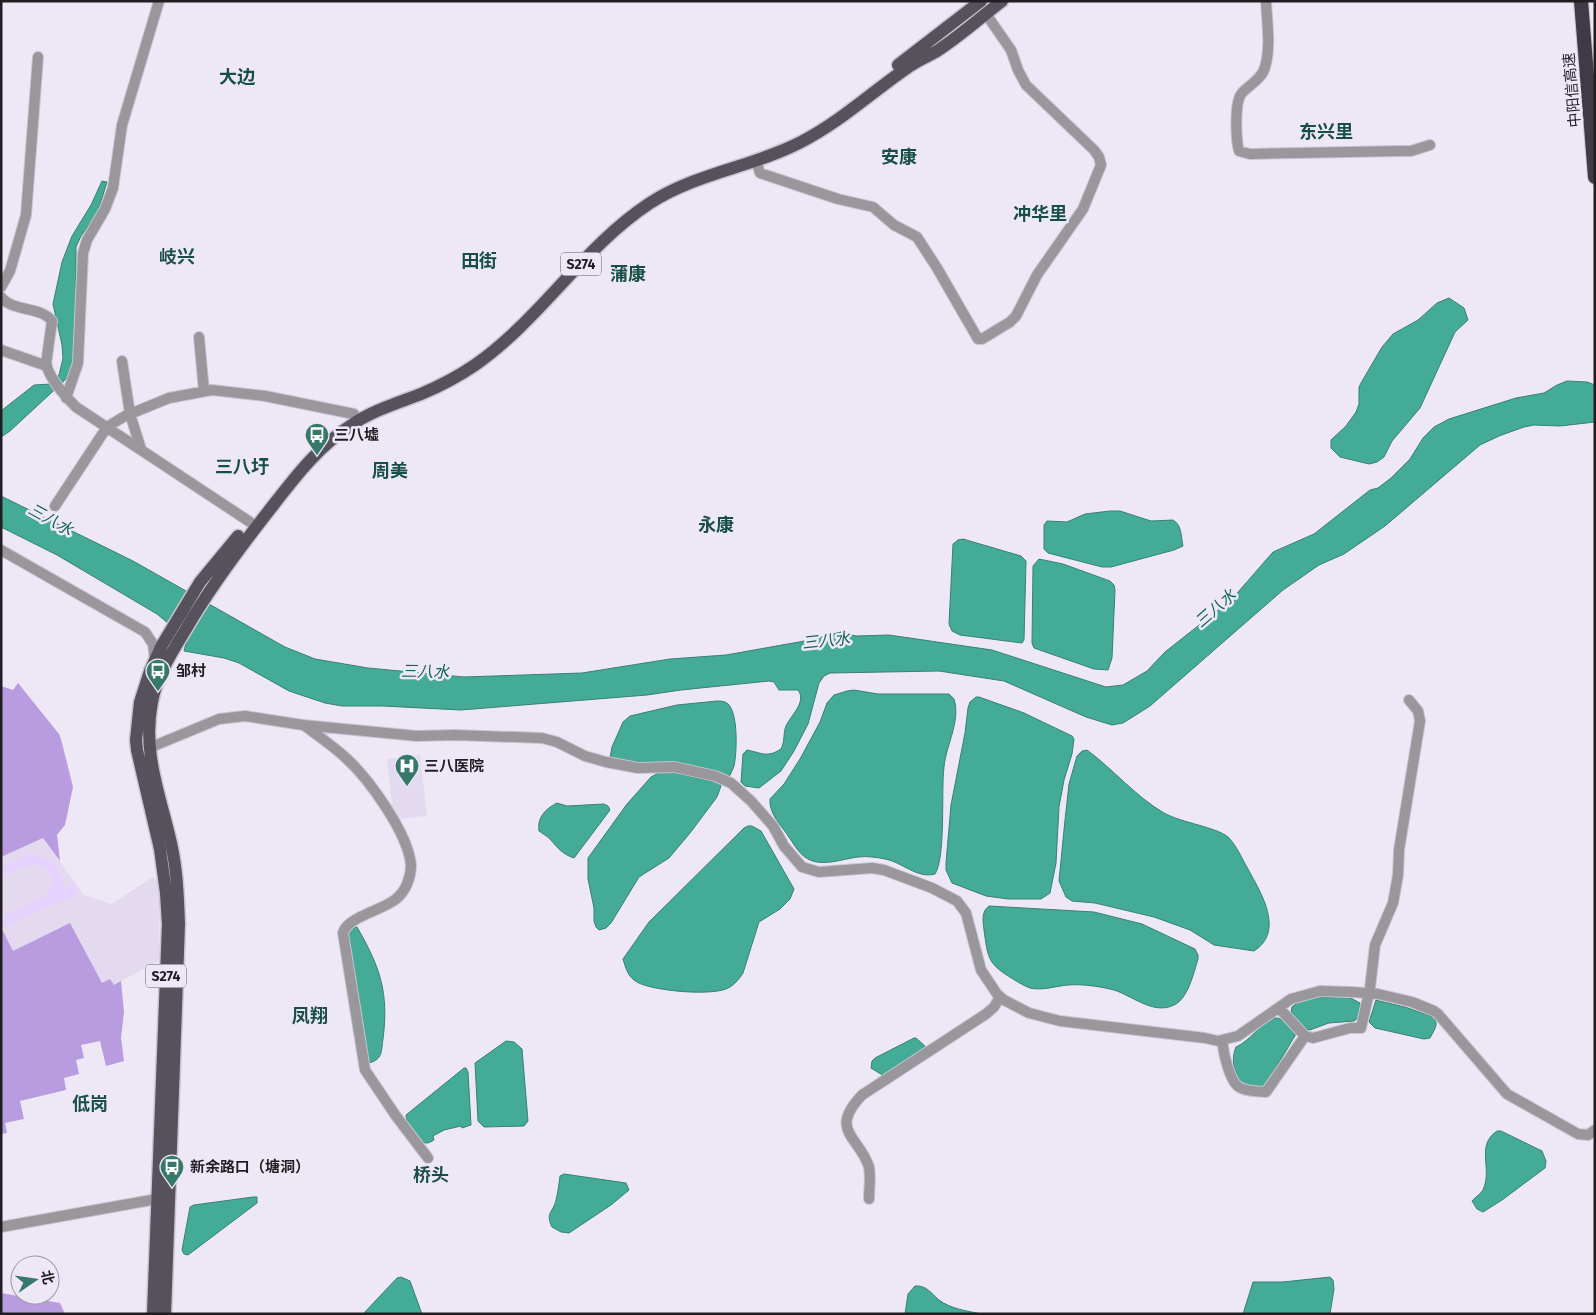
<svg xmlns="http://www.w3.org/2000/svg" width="1596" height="1315" viewBox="0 0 1596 1315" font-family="'Fira Sans','Noto Sans SC',sans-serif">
  <rect width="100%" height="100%" fill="#eee8f6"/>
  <path fill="#e3daef" d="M420 755 427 816 400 819 393 815 387 759Z
    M43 838 84 895 111 904 153 877 160 885 159 961 114 985 103 983 13 951 3 931 1 932V857Z"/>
  <path fill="#e5d2fe" d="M27 855C49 853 64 868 63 889L74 885 78 894 1 928V917L43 898 51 888C53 881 52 874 46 869 33 858 14 873 1 878V867Z"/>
  <path fill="#b99bdf" d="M18 683 59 734 61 739 73 787 65 825 57 835 60 861 43 838 1 857V686L13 690Z
    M70 923 102 983 110 979 114 985 121 981 124 1012 121 1038 124 1061 106 1066 100 1041 81 1045 84 1058 76 1060 79 1074 64 1078 66 1090 20 1101 24 1119 5 1123 7 1133 1 1134V932L3 931 13 951Z
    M1 1293 60 1303 65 1314H1Z"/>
  <path fill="#43ab96" stroke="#388174" d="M102 181 107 182 97 214 81 236 76 247V312L73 359 71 373 63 382 10 431 1 437V411L34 385 51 384 59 375 63 358 62 345 53 304 62 262 72 236 91 205Z
    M1449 298 1464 308 1468 320 1455 332 1420 408 1392 441 1384 457 1377 462 1369 464 1340 457 1331 448V440L1346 426 1356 412 1359 404V387L1361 383 1382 347 1393 334 1418 320 1437 303Z
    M1567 381 1587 382 1595 385V422L1560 426 1534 425 1524 427 1499 436 1480 445 1385 526 1344 554 1319 565 1283 590 1150 706 1123 723 1112 725 1086 717 1004 681 939 671 830 673 824 676 819 683 808 724 794 751 781 771 759 788 745 786 741 782 743 754 747 750C762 753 767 758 781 749 785 742 783 733 786 726 791 715 807 702 798 690H779L774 682 769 681 681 690 647 695 461 710 382 706H342L325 703 289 691 239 663 224 658 184 651 187 639 157 614 57 555 1 527V496L133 561 285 647 315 659 368 668 464 677 582 673 670 659 726 655 810 640 841 632 856 636 889 635 992 650 1106 687 1123 685 1147 671 1165 652 1232 599 1273 552 1314 534 1370 490 1378 488 1391 478 1410 459 1423 438 1434 427 1449 419 1516 398 1544 393 1557 385Z
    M1110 511H1120L1151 521 1173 520C1182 525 1181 537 1183 546L1174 550 1111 567H1102L1048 553 1044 549V525L1047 521 1067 522 1085 514Z
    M963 539 1021 556 1026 561 1024 640 1022 643 960 635 952 631 949 624 953 544 958 540Z
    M1039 559 1063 564 1110 581 1114 585 1115 590 1112 658 1108 670 1094 669 1034 648 1032 643 1033 566Z
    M854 690 878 694H949L954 699C961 721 946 745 944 767 941 789 946 858 935 874 917 879 902 862 885 859 876 857 866 856 858 857 842 859 823 867 808 859 798 854 791 839 784 830 777 821 769 811 770 799L784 784 800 759 820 722 827 703 834 695 847 691Z
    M976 697H979L1024 713 1072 736 1074 739 1072 754 1064 780 1059 807 1056 863 1050 893 1041 899H1008L986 896 952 883 946 870V863L951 805 965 733 968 708 970 702Z
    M717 701C720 701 722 701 725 702 739 707 737 753 734 766 733 769 731 773 729 777L682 763 633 762 610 758 612 747 623 722 630 716 677 705Z
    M1087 750C1114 770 1135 796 1164 813 1182 823 1216 827 1228 837 1237 846 1242 859 1248 869 1261 893 1285 931 1254 951L1214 945 1190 930 1154 917 1095 903 1072 901 1066 897 1059 881 1065 820 1069 784 1077 756 1082 751Z
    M662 771C682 773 699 780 719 782L721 786 717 797 690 833 669 858 639 877 611 923 606 928 599 930 596 927 594 921V908L588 879V858L627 804 651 777Z
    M557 803 567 806 604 804 608 806 610 810 574 858C562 854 558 848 550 839 547 836 543 834 539 831 537 818 545 809 557 803Z
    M748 826H752L761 831 794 889 790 899 780 909 759 922 743 973C740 978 735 984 730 987 716 997 652 991 637 982 628 977 626 969 623 959L649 922 744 828Z
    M989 906 1094 912 1142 924 1195 949 1198 955V959C1194 972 1188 999 1174 1005 1152 1016 1130 993 1110 989 1097 986 1081 984 1068 985 1056 986 1042 991 1030 988 1024 986 1018 982 1013 979 988 964 988 959 984 930 983 921 981 912 989 906Z
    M357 927C380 967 389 992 383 1039 381 1052 383 1059 369 1063L348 930Z
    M1347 996 1360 1003 1361 1008 1358 1018 1354 1021 1329 1023 1310 1030 1305 1029 1292 1016 1291 1012 1292 1007C1303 996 1332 997 1347 996Z
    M1376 1000 1405 1007 1434 1017C1439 1025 1434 1030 1430 1038L1424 1039 1375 1028 1369 1022Z
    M1274 1018C1283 1017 1293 1026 1296 1034L1265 1086 1244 1087C1235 1076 1230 1061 1236 1047 1251 1040 1259 1025 1274 1018Z
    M914 1038H916L926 1047 884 1076 871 1068 872 1061 875 1058Z
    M506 1041 514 1042 522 1049 528 1121 524 1126 484 1127 478 1121 475 1063Z
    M464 1068H466L468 1072 471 1125 462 1128 461 1126 444 1130 433 1136 434 1140C432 1141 429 1143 427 1143 417 1144 406 1123 406 1115Z
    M1497 1131H1501L1542 1151 1546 1161 1545 1168 1502 1200 1483 1212 1477 1209 1472 1201C1476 1196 1480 1195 1483 1190 1493 1168 1475 1146 1497 1131Z
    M564 1174 626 1183 629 1190 611 1205 569 1233 561 1232 552 1227C545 1212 553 1213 556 1200 558 1192 559 1184 560 1176Z
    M253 1197H257V1203L188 1255 184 1254 182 1250 190 1207 194 1205Z
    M401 1277 410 1281 422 1314H363L397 1278Z
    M1330 1277 1333 1280 1334 1289 1330 1314H1243L1253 1282H1283Z
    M915 1286C926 1285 931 1293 939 1300 951 1309 967 1311 982 1314H905L908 1294Z"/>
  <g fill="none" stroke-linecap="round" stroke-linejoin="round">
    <defs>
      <path id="minor" d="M1266 1C1267 23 1271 47 1265 67 1262 79 1249 85 1242 93 1234 102 1236 140 1239 151L1250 154 1401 151H1411L1430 145
        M756 161 760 173 838 199 873 207 894 225 917 237 937 268 978 339H982L1010 322 1016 316 1037 275 1083 209 1101 165 1099 157 1094 150 1026 85 1018 70 1011 50 986 14
        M1 287 10 271 26 215 38 57
        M1 297C12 312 41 306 52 321L46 364C50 380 65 396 76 407L250 522
        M199 337 204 391
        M1 350 47 366
        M122 361 130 414 141 449
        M66 398 78 363 83 253 87 240 105 209 113 188 122 125 159 1
        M55 506 107 427 125 416 169 398 212 390 265 396 354 414
        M1 550 145 632 153 644 155 660
        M304 725C318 736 333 746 346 758 369 779 408 833 411 865 411 877 406 891 396 899 383 910 347 917 343 933L365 1070 396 1116 428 1158
        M149 748 219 719 245 716 303 725 417 736 455 735 542 738 557 742 585 756 606 762 638 768 674 767 715 776 731 783 751 801 773 826 784 846 802 867 819 872 872 868 884 870 932 888 957 901 966 913 981 970 997 994 1004 1000 1029 1013 1060 1021 1205 1038 1218 1041 1238 1036 1291 999 1320 991 1352 992 1378 994 1412 1002 1434 1011 1438 1014 1507 1094 1578 1134 1588 1135 1595 1130
        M1279 1008 1305 1036 1313 1038 1350 1028H1361L1370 988 1375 945 1393 903 1398 875 1399 850 1420 721 1418 711 1409 700
        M1223 1040C1222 1050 1230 1082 1239 1087 1246 1092 1258 1091 1266 1092L1305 1036
        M869 1199C869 1189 871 1177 869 1167 859 1136 828 1131 862 1095L986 1014 994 1007 1000 997
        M1 1227 157 1199"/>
      <path id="major" d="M898 65 981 1
        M153 1314 168 924 166 893 160 849 137 750 136 740 140 702 150 671 162 645 200 582 238 536
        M165 1314 179 924C178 897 177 869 171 843 160 795 142 752 152 702 157 675 172 652 186 629 209 589 236 553 264 517 290 484 316 447 353 424 374 410 398 403 421 394 440 386 459 376 475 365 541 319 583 247 650 203 696 173 753 167 801 142 840 122 872 92 907 68 916 61 927 57 937 51 960 36 980 18 1002 1"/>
      <path id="highway" d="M1581 1 1595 177"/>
    </defs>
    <use href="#minor" stroke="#c9c4d0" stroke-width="12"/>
    <use href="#major" stroke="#c9c4d0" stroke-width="15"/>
    <use href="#highway" stroke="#c9c4d0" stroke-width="16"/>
    <use href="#minor" stroke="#99969c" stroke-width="10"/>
    <use href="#major" stroke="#56525c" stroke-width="12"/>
    <use href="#highway" stroke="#3f3a46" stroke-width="14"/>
  </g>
  <defs>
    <symbol id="bus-pin" viewBox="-11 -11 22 30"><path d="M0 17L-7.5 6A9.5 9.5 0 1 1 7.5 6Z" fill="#36796a" stroke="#eee8f6"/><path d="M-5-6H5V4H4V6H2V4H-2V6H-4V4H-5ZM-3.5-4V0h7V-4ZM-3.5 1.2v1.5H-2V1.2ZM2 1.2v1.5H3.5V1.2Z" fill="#fff"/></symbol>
    <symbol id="hospital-pin" viewBox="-11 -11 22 30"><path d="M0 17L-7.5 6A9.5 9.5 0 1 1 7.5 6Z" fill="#36796a" stroke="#eee8f6"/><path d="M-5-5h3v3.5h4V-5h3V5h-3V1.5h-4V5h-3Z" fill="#fff"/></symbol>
  </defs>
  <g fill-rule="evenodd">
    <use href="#bus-pin" x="303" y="421" width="28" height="38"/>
    <use href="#bus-pin" x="144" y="657" width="28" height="38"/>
    <use href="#hospital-pin" x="393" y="752" width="28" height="38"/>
    <use href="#bus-pin" x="158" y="1153" width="28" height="38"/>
  </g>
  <g text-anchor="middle" stroke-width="5" stroke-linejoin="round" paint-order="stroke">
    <g fill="#eee8f6" stroke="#5e5b62" stroke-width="1">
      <rect x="561" y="252.5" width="40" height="23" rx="4"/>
      <rect x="146" y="964.5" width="40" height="23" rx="4"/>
    </g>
    <g font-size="14" font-weight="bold" fill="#201e23">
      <text x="581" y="269">S274</text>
      <text x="166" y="981">S274</text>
    </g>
    <g font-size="15" fill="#201e23" stroke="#eee8f6">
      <text transform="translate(1572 90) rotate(-95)" y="5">中阳信高速</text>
    </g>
    <g font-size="15" font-weight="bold" fill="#201e23" stroke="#eee8f6" text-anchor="start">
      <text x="334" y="440">三八墟</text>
      <text x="176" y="676">邹村</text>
      <text x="424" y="771">三八医院</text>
      <text x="190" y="1172">新余路口（塘洞）</text>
    </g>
    <g font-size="16" font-style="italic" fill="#116455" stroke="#eee8f6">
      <text transform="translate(51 519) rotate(29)" y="6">三八水</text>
      <text transform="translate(1215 608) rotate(-41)" y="6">三八水</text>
      <text transform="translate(826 640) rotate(-6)" y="6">三八水</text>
      <text transform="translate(425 671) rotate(1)" y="6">三八水</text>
    </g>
    <g font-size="18" font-weight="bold" fill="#184f44" stroke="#eee8f6">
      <text x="237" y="83">大边</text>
      <text x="1326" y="138">东兴里</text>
      <text x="899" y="163">安康</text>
      <text x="1040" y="220">冲华里</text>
      <text x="177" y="263">岐兴</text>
      <text x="479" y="267">田街</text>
      <text x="628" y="280">蒲康</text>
      <text x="242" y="473">三八圩</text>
      <text x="390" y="477">周美</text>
      <text x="716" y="531">永康</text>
      <text x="310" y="1022">凤翔</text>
      <text x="90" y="1110">低岗</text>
      <text x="431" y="1181">桥头</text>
    </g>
  </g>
  <rect width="1596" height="1315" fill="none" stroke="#201e23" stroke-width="5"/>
  <g transform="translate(35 1280) rotate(77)"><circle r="24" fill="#eee8f6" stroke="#9c97a2"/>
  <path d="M0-4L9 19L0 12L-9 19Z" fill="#36796a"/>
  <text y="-8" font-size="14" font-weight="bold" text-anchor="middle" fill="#201e23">北</text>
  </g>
</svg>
